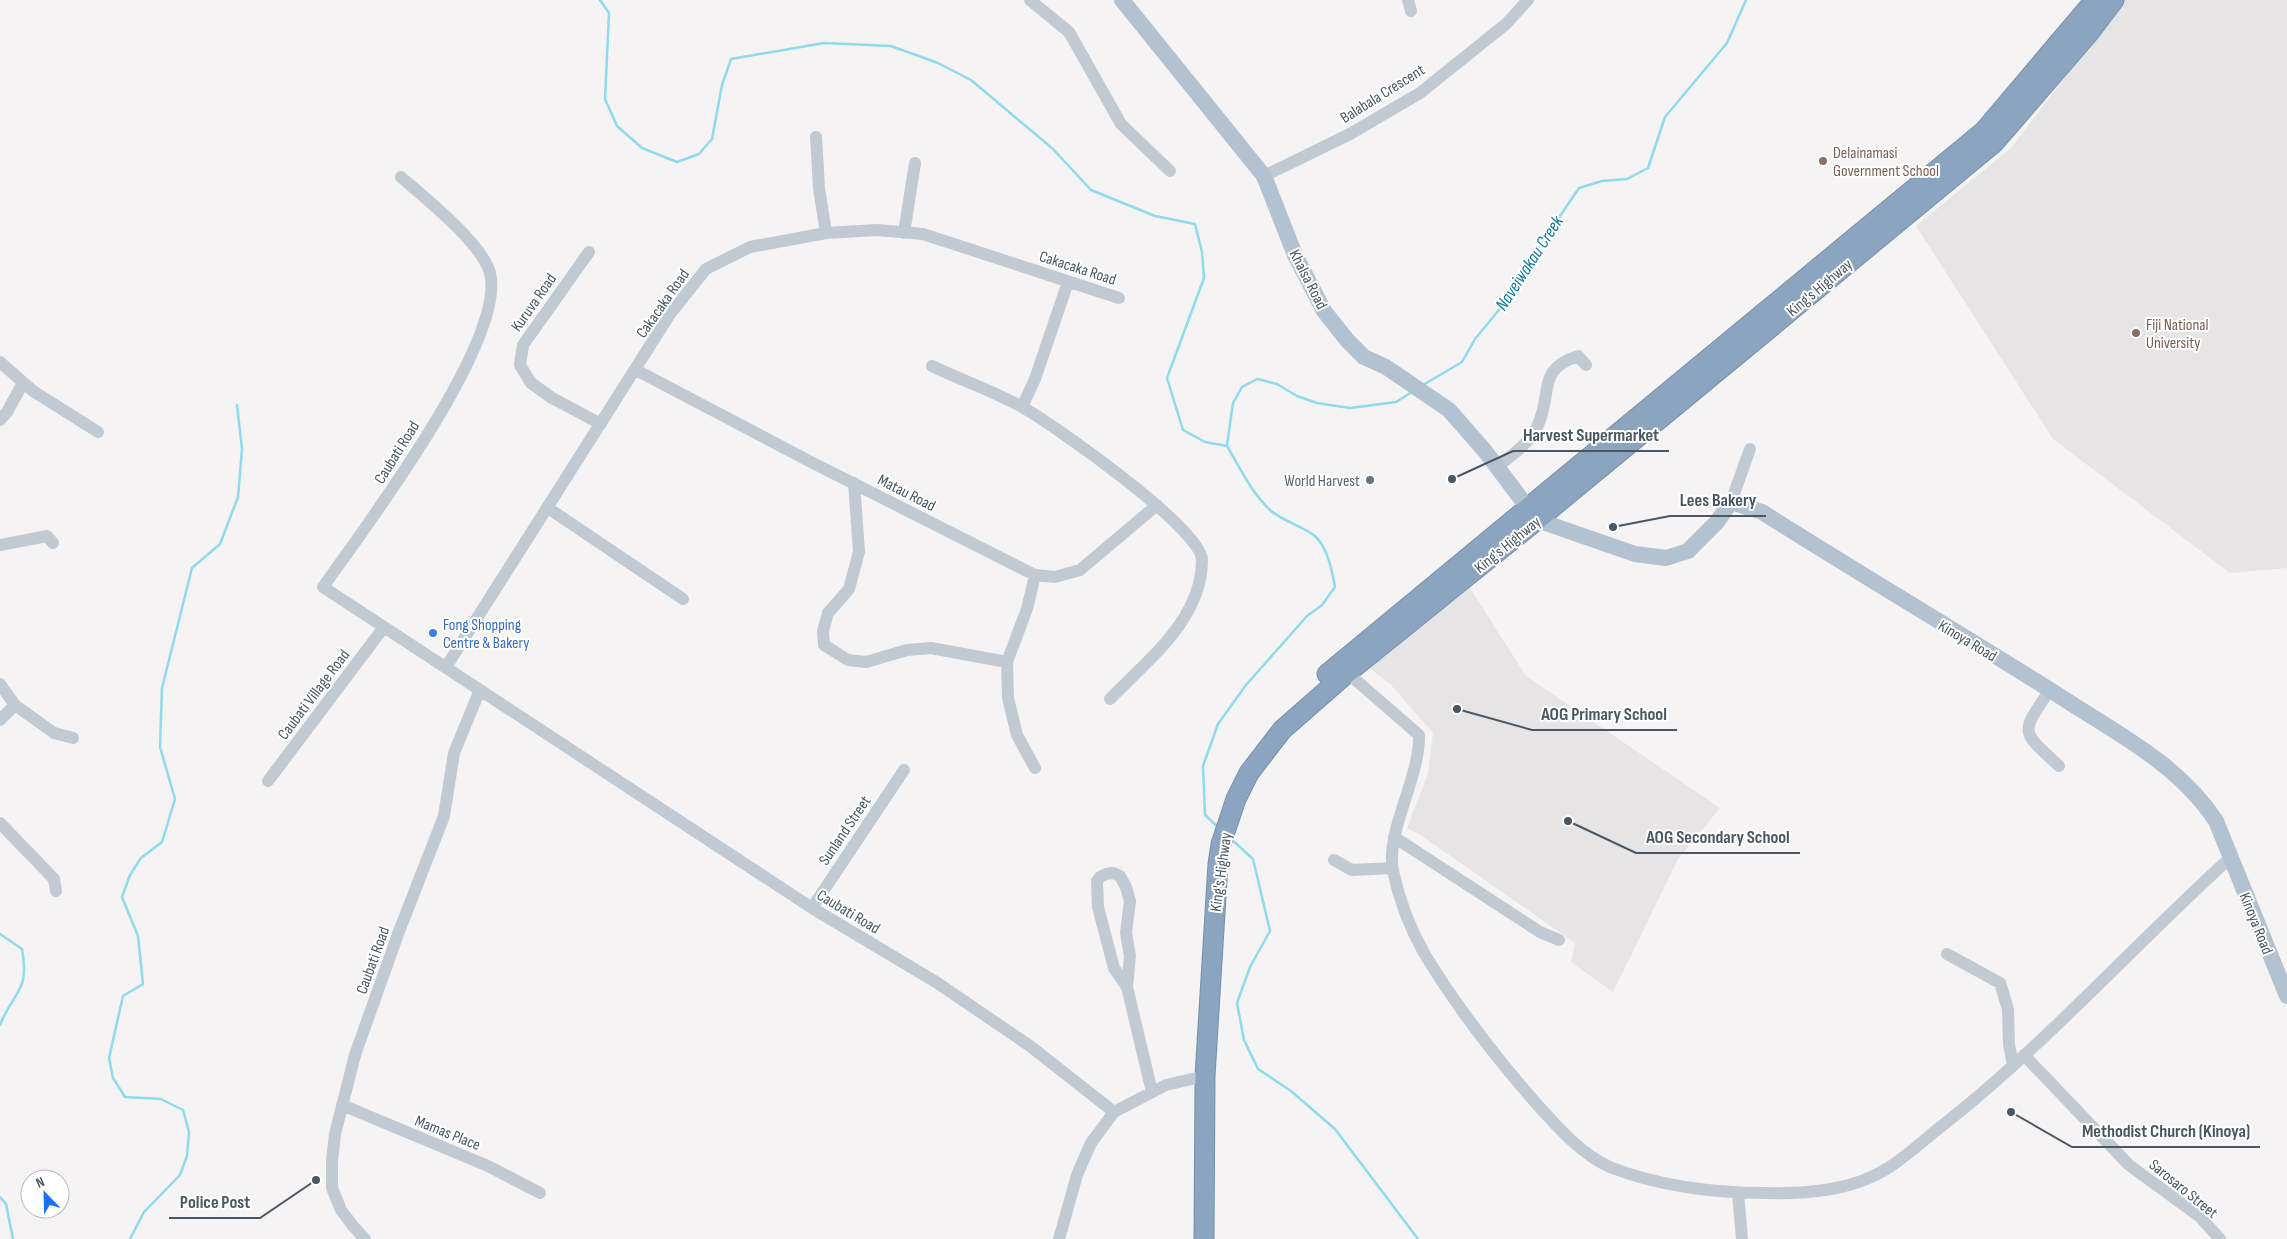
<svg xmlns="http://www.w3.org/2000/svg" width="2287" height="1239" viewBox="0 0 2287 1239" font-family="'Sofia Sans Condensed',sans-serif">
  <rect width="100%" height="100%" fill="#f5f3f3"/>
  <path fill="#e6e4e5" d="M2124 0H2287V568L2230 573 2053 439 1916 226 2011 148Z
    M1470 588 1526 676 1720 808 1678 859 1613 992 1571 962 1575 943 1419 834 1407 828 1428 774 1433 733 1391 685 1368 667Z"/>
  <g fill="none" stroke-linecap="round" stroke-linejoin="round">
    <path stroke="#90daee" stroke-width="2.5" d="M600 0 609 13 605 99 617 126 642 148 677 162 699 154 712 139 722 85 731 59 824 43 891 46 938 63 971 80 1053 149 1091 190 1155 216 1195 224 1202 252 1204 278 1167 378 1183 430 1205 442 1227 446C1240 468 1251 492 1270 510 1282 521 1307 528 1316 537 1328 549 1332 571 1335 587L1322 605 1307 616 1246 685 1218 724 1203 766 1205 815 1219 828
      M1423 385 1462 362 1475 339 1512 294 1532 257 1579 188 1602 181 1627 179 1648 168 1665 117 1727 43 1746 0
      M1227 445 1233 403 1242 387 1257 379 1277 384 1297 396 1317 403 1350 408 1396 402 1412 392
      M1230 838 1253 859 1270 931 1250 967 1237 1003 1244 1040 1258 1069 1291 1091 1335 1129 1418 1239
      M0 934 22 949C30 992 14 990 0 1025
      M0 1197 6 1204 13 1239
      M130 1239 144 1212 180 1175 187 1156 189 1132 183 1110 161 1099 125 1097 113 1078 109 1058 123 996 143 984 138 936 122 897 130 875 141 858 162 842 175 799 160 747 162 688 192 568 220 544 238 497 242 449 237 405"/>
    <defs>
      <path id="highway" d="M1327 674 1984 131 2095 0
        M1204 1239 1205 1076 1218 864 1221 844 1236 799 1249 773 1282 730 1347 673 1537 520 1994 143 2089 33 2114 0"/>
    </defs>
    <use href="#highway" stroke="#7690ad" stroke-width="21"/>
    <path stroke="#c1cad2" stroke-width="12" d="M1030 0 1069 32 1121 124 1170 171
      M1408 0 1411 11
      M816 137 819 188 826 233
      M1264 176 1350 134 1420 93 1506 24 1528 0
      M401 177C425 198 482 243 490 273 507 340 364 529 323 587L812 908 936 982 1030 1046 1114 1112 1166 1085 1205 1076
      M904 233 915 163
      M589 252 523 345 520 365 531 383 552 398 601 424
      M0 362 33 391 98 432
      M932 366C961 380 993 391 1022 407 1053 424 1202 529 1202 560 1202 619 1148 660 1110 699
      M636 370 811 462 1035 575 1055 577 1080 570 1157 505
      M1022 407 1035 379 1068 282
      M0 420 7 412 23 383
      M1497 467C1512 455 1530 443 1538 425 1553 392 1536 370 1578 356L1586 365
      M854 483 859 552 849 589 828 613 823 631 824 645 848 660 866 662 907 650 931 648 1007 662
      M1731 502 1750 449
      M548 508 683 599
      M0 545 47 536 53 543
      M446 667 670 314 706 269 750 247 826 233 877 230 923 234 1119 298
      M1343 669 1419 735C1420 779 1385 832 1393 871 1399 899 1410 928 1424 953 1456 1006 1494 1055 1534 1101 1555 1124 1580 1154 1610 1167 1657 1186 1715 1193 1765 1193 1806 1194 1852 1191 1888 1168 1907 1156 1925 1139 1943 1125 2046 1044 2133 946 2231 857
      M0 684 15 705 54 733 73 738
      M2050 690C2020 734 2020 730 2059 766
      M0 720 15 705
      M1035 768 1017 735 1008 698 1007 662 1027 609 1035 575
      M268 781 384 627
      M0 823 54 879 56 891
      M1394 837 1540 932 1559 940
      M1334 860 1352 870 1392 868
      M812 908 904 770
      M1947 954 2000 983 2008 1009 2009 1045 2013 1065
      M1127 987 1130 956 1126 933 1130 901 1126 887 1120 876 1113 873 1106 874 1100 877 1097 881 1098 907 1114 968 1127 987 1152 1092
      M2024 1055 2129 1165 2200 1217 2220 1239
      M342 1105 488 1166 540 1193
      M1738 1193 1742 1239
      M365 1239 353 1226 341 1210 332 1188V1161L335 1134 355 1055 398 934 444 816 454 753 480 690
      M1059 1239 1077 1175 1091 1143 1114 1112"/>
    <path stroke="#b3c2d1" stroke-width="16" d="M1122 0 1264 176 1295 255 1324 311 1347 340 1364 357 1386 367 1449 410 1485 451 1537 520 1635 554 1666 558 1688 551 1717 522 1731 502 1762 512C1860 574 1960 633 2058 695 2114 732 2178 763 2216 821L2287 996"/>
    <use href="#highway" stroke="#8ba5c1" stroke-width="19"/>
  </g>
  <g fill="#8d6e63" stroke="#fff" stroke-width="2">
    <circle cx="1823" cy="161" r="5"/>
    <circle cx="2136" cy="333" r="5"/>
  </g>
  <circle fill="#6b7280" stroke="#fff" stroke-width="2" cx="1370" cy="480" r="5"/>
  <circle fill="#3f7fe0" stroke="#fff" stroke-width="2" cx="433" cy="633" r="5"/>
  <g text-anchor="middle" stroke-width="4" stroke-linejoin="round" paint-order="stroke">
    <g font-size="16" fill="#4a5661" stroke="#fff">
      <text transform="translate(1382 93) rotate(-32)" y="6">Balabala Crescent</text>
      <text transform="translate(1078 267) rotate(18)" y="6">Cakacaka Road</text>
      <text transform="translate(1309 279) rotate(63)" y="6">Khalsa Road</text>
      <text transform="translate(1819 287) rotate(-40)" y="6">King's Highway</text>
      <text transform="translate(533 302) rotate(-55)" y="6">Kuruva Road</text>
      <text transform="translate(662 303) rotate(-55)" y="6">Cakacaka Road</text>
      <text transform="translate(396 452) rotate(-58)" y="6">Caubati Road</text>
      <text transform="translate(907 492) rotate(27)" y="6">Matau Road</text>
      <text transform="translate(1507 544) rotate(-39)" y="6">King's Highway</text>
      <text transform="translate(1968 640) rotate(31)" y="6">Kinoya Road</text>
      <text transform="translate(313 694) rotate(-53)" y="6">Caubati Village Road</text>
      <text transform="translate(844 830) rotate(-56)" y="6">Sunland Street</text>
      <text transform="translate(1220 872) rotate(-82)" y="6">King's Highway</text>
      <text transform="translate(849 911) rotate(31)" y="6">Caubati Road</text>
      <text transform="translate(2257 923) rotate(68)" y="6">Kinoya Road</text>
      <text transform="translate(372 960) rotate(-70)" y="6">Caubati Road</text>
      <text transform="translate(448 1132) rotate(22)" y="6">Mamas Place</text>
      <text transform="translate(2184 1188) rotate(39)" y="6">Sarosaro Street</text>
    </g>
    <g font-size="16" fill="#785e54" stroke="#fff" text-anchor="start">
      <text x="1833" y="158">Delainamasi<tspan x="1833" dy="18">Government School</tspan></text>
      <text x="2146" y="330">Fiji National<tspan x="2146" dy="18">University</tspan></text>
    </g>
    <g font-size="16" fill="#5b616d" stroke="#fff" text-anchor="end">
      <text x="1360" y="486">World Harvest</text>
    </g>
    <g font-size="16" fill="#366cbe" stroke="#fff" text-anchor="start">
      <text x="443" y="630">Fong Shopping<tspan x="443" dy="18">Centre &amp; Bakery</tspan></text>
    </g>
    <g font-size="18" font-style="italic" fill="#0c7c9b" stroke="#fff">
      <text transform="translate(1529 263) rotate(-57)" y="6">Naveiwakau Creek</text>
    </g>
  </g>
  <path fill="none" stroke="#4a5661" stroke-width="2" d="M1452 479L1513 451H1669M1613 527L1670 516H1766M1457 709L1532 730H1677M1568 821L1636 853H1800M2011 1112L2072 1147H2260M316 1180L260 1218H169"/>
  <g fill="#4a5661" stroke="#fff" stroke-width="2">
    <circle cx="1452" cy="479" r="5"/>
    <circle cx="1613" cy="527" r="5"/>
    <circle cx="1457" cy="709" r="5"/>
    <circle cx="1568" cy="821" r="5"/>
    <circle cx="2011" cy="1112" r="5"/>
    <circle cx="316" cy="1180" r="5"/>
  </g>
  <g font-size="18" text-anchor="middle" font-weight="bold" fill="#4a5661" stroke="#fff" stroke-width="4" stroke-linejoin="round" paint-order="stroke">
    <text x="1591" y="441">Harvest Supermarket</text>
    <text x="1718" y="506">Lees Bakery</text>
    <text x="1604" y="720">AOG Primary School</text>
    <text x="1718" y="843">AOG Secondary School</text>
    <text x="2166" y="1137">Methodist Church (Kinoya)</text>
    <text x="215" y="1208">Police Post</text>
  </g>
  <g transform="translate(45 1194) rotate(337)"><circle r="24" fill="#ffffff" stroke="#b7bbc0"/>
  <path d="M0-4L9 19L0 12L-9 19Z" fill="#1a73e8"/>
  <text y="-8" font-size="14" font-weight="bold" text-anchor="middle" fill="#4a5661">N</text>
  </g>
</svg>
